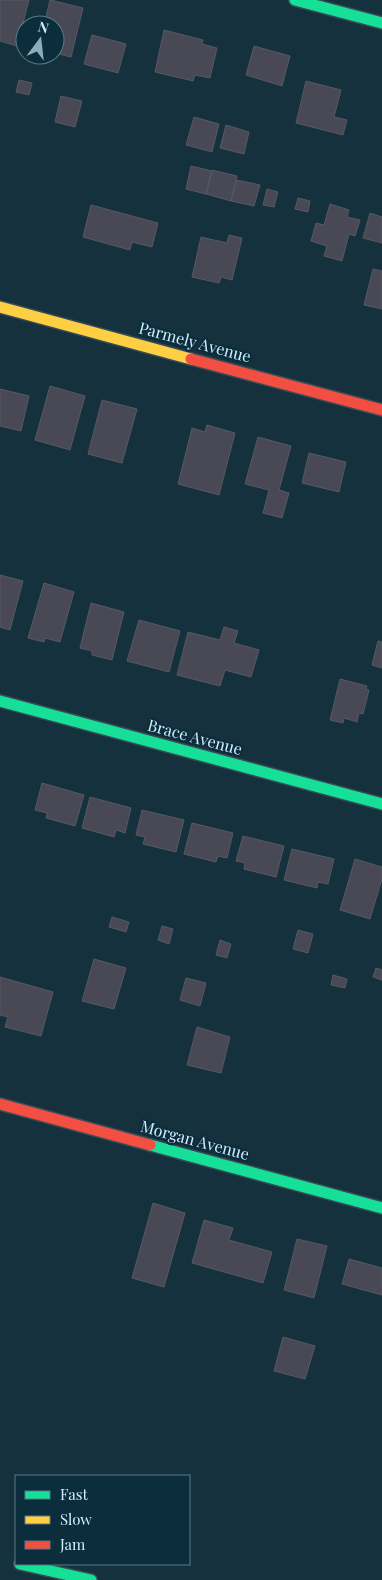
<svg xmlns="http://www.w3.org/2000/svg" width="382" height="1580" viewBox="0 0 382 1580" font-family="'Playfair Display',serif">
  <rect width="100%" height="100%" fill="#15313d"/>
  <path fill="#494855" stroke="#575964" d="M0 0H29L17 46 0 41Z
    M50 0 83 8 71 57 55 53V25H44Z
    M164 30 203 40 202 44 217 48 210 78 195 75 193 81 155 72Z
    M92 35 126 44 118 73 84 64Z
    M254 46 290 56 282 86 246 75Z
    M19 80 32 83 29 95 16 92Z
    M306 81 341 90 334 117 347 120 343 135 296 123Z
    M61 96 82 101 75 127 55 122Z
    M194 117 219 124 212 152 186 145Z
    M226 125 249 132 244 154 220 148Z
    M191 166 212 171 206 194 186 189Z
    M212 170 237 176 231 201 206 194Z
    M237 180 260 185 254 206 231 201Z
    M267 189 278 192 274 207 263 205Z
    M298 198 310 201 308 212 295 209Z
    M330 204 349 210 347 217 360 220 355 236 349 234 342 261 324 256 327 246 311 241 316 223 324 225Z
    M91 205 158 223 152 247 132 242 130 250 83 237Z
    M370 213 382 217V243L363 238Z
    M229 235 242 238 232 280 221 277 219 283 192 277 201 237 227 243Z
    M373 269 382 271V309L364 305Z
    M50 386 85 396 70 450 35 440Z
    M0 389 29 396 21 431 0 426Z
    M102 400 137 409 122 463 88 454Z
    M207 425 235 433 219 495 178 484 192 428 205 432Z
    M258 437 291 446 279 490 289 493 282 518 263 513 269 490 245 484Z
    M309 453 346 462 339 492 302 483Z
    M0 575 23 581 10 630 0 627Z
    M44 583 74 592 60 642 45 638 44 642 28 638Z
    M91 603 124 612 112 660 92 655V651L80 648Z
    M139 620 180 631 169 672 127 661Z
    M224 627 238 631 234 643 259 650 251 677 225 670 220 686 177 675 188 632 220 640Z
    M378 641 382 642V668L372 665Z
    M340 679 367 686 366 689 369 690 363 714 359 713 357 722 344 718 343 723 330 720Z
    M42 783 84 795 75 826 46 818 47 813 35 810Z
    M90 797 131 808 125 833 116 830 114 837 82 828Z
    M142 810 184 820 176 852 143 844 145 837 136 835Z
    M192 823 233 833 227 858 218 856 216 862 184 854Z
    M243 836 284 846 276 877 244 869 245 863 236 861Z
    M292 849 334 859 328 884 318 882 317 888 284 880Z
    M355 859 382 867V879L370 919 340 910Z
    M112 917 129 922 126 932 109 927Z
    M162 926 173 929 169 944 158 940Z
    M298 930 313 934 308 953 293 949Z
    M220 940 231 944 227 958 216 955Z
    M94 959 126 968 114 1009 82 1001Z
    M376 968 382 970V980L373 977Z
    M333 975 347 979 345 988 331 985Z
    M0 977 53 992 41 1036 5 1027 8 1017 0 1015Z
    M186 978 206 983 200 1006 180 1000Z
    M197 1027 230 1037 221 1073 187 1065Z
    M153 1203 185 1213 164 1287 132 1278Z
    M204 1220 233 1228 229 1240 272 1252 263 1283 192 1263Z
    M297 1239 327 1246 314 1298 284 1290Z
    M349 1259 382 1268V1295L342 1284Z
    M283 1337 315 1346 305 1379 274 1371Z"/>
  <g fill="none" stroke-linecap="round" stroke-linejoin="round">
    <defs>
      <path id="fast" d="M295 0 382 23
        M0 701 382 804
        M150 1145 382 1208
        M20 1564 91 1580"/>
      <path id="slow" d="M0 307 191 359"/>
      <path id="jam" d="M191 359 382 410
        M0 1104 150 1145"/>
    </defs>
    <use href="#fast" stroke="#374c56" stroke-width="14"/>
    <use href="#slow" stroke="#374c56" stroke-width="14"/>
    <use href="#jam" stroke="#374c56" stroke-width="14"/>
    <use href="#fast" stroke="#16e098" stroke-width="11"/>
    <use href="#slow" stroke="#ffcf43" stroke-width="11"/>
    <use href="#jam" stroke="#f24e42" stroke-width="11"/>
  </g>
  <g text-anchor="middle" stroke-width="4.5" stroke-linejoin="round" paint-order="stroke">
    <g font-size="16" fill="#d0eefe" stroke="#0c2d3c">
      <text transform="translate(195 342) rotate(15)" y="6">Parmely Avenue</text>
      <text transform="translate(195 737) rotate(15)" y="6">Brace Avenue</text>
      <text transform="translate(195 1140) rotate(15)" y="6">Morgan Avenue</text>
    </g>
  </g>
  <rect x="15" y="1475" width="175" height="90" fill="#0c2d3c" stroke="#5a7a8a"/>
  <rect x="25" y="1491" width="25" height="8" fill="#16e098" stroke="#5a7a8a"/>
  <text x="60" y="1500" font-size="15" fill="#d0eefe">Fast</text>
  <rect x="25" y="1516" width="25" height="8" fill="#ffcf43" stroke="#5a7a8a"/>
  <text x="60" y="1525" font-size="15" fill="#d0eefe">Slow</text>
  <rect x="25" y="1541" width="25" height="8" fill="#f24e42" stroke="#5a7a8a"/>
  <text x="60" y="1550" font-size="15" fill="#d0eefe">Jam</text>
  <g transform="translate(40 40) rotate(15)"><circle r="24" fill="#0c2d3c" stroke="#5a7a8a"/>
  <path d="M0-4L9 19L0 12L-9 19Z" fill="#8facba"/>
  <text y="-8" font-size="14" font-weight="bold" text-anchor="middle" fill="#d0eefe">N</text>
  </g>
</svg>
